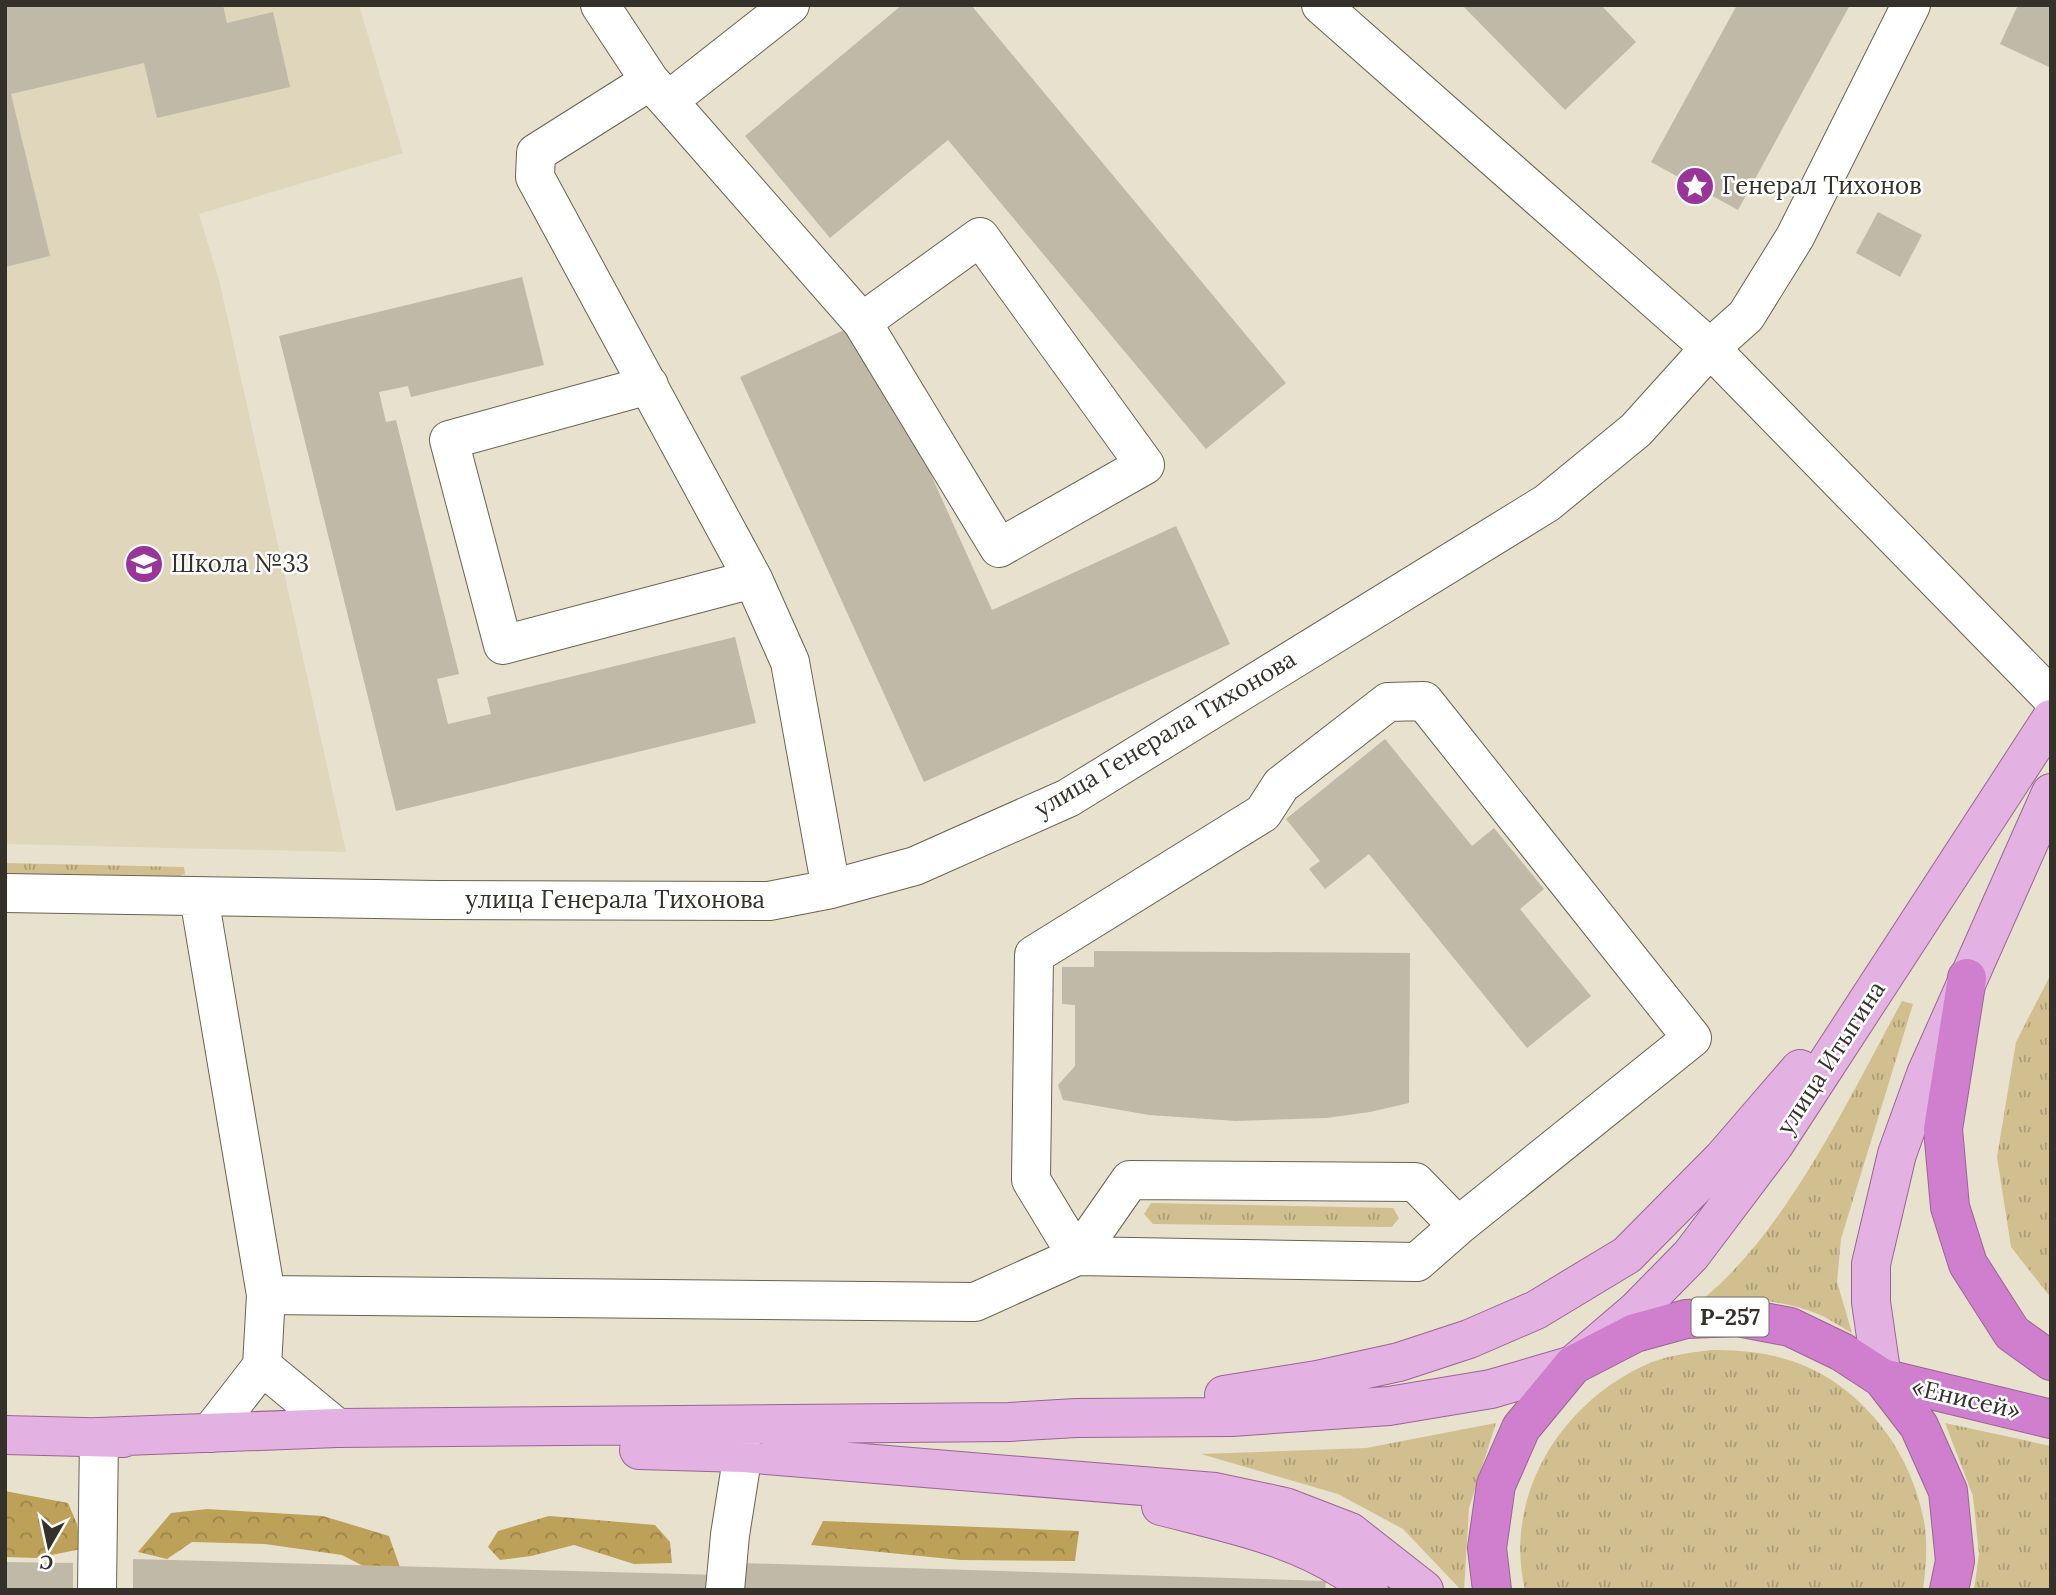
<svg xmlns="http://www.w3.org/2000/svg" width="2056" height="1595" viewBox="0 0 2056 1595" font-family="Lora,serif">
  <defs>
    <pattern id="grass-tufts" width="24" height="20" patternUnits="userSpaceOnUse" patternTransform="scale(1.75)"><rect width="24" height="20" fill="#d2bf90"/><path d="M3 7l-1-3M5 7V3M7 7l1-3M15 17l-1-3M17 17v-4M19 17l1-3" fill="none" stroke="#ab9c76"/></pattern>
    <pattern id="forest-crowns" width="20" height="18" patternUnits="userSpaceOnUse" patternTransform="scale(1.75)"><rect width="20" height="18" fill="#bea158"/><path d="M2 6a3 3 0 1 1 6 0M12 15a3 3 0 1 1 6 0" fill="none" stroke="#9b8449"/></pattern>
  </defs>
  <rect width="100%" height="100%" fill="#e8e1ce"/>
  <path fill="#e0d6bc" d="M5 5H359L403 153 199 214 220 284 346 852 5 844Z"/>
  <path fill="url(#grass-tufts)" d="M5 863 184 867 185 874 173 879 5 875Z
    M2051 974V1298L2011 1247 1997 1157 2016 1042Z
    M1902 1001 1913 1004 1841 1239 1837 1282 1852 1333C1841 1327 1830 1319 1818 1314 1781 1299 1743 1298 1704 1298 1788 1229 1850 1096 1902 1001Z
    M1151 1203 1393 1208 1399 1218 1392 1227 1153 1224 1144 1214Z
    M1711 1350C1732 1350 1753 1351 1774 1356 1852 1373 1910 1444 1924 1521 1928 1543 1926 1567 1923 1590H1525C1503 1496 1560 1405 1643 1366 1664 1356 1687 1353 1711 1350Z
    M1496 1423 1469 1508 1464 1590H1461L1403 1529 1338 1494 1201 1454 1366 1448Z
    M1945 1423 2051 1446V1590H1974L1979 1554 1973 1496Z"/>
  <path fill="url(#forest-crowns)" d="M5 1491 68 1503 77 1524 81 1549 37 1558 5 1557Z
    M207 1509 323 1516 389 1536 401 1570H371L342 1555 265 1544 192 1542 167 1559 138 1552 171 1513Z
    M549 1516 655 1525 670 1542 672 1563 634 1564 574 1545 531 1556 500 1560 488 1547 498 1531Z
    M823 1521 1079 1531 1075 1561 960 1560 811 1545Z"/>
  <path fill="#c0b9a7" d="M5 5H223L227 23 273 12 290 87 157 118 144 63 11 94 50 256 5 267Z
    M902 5H971L1286 383 1206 449 948 140 830 238 745 136Z
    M1462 5H1601L1636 42 1565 110Z
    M1737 5H1850L1738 210 1651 162Z
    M2018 5H2051V68L2000 44Z
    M1878 212 1922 235 1900 277 1856 253Z
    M522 277 544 365 411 397 408 386 379 392 386 422 396 420 459 674 437 679 448 724 491 714 487 697 735 637 756 723 396 811 279 336Z
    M862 322 992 610 1176 526 1230 644 924 782 740 377Z
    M1385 739 1472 846 1494 828 1544 889 1520 909 1591 996 1527 1048 1369 854 1325 889 1309 869 1320 861 1286 819Z
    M1094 951 1410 953 1409 1103 1370 1112 1326 1118 1236 1121 1149 1115 1063 1100 1058 1085 1075 1066V1005L1062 1004V967H1094Z
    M133 1559 720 1575V1590H133Z
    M5 1562 73 1563V1590H5Z
    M742 1563 1326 1581 1325 1590H742Z"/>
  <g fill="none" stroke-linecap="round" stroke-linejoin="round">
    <defs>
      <path id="minor" d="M600 5 650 81
        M1321 5 1710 348 2051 697
        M668 101 862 322 999 548 1145 465 980 237 862 322
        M649 385 449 440 503 645 753 579 535 177 536 153 650 81 668 101 790 5
        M753 579 790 662 831 889
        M5 893 436 900 769 901 831 889 915 866 1068 798 1547 503 1636 430 1710 348 1746 316 1795 237 1911 5
        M199 897 266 1295
        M337 1428 262 1366 266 1295 975 1302 1077 1256 1130 1180 1415 1182 1458 1226 1417 1262 1077 1256 1031 1180 1034 955 1263 813 1281 785 1388 702 1424 701 1692 1038 1458 1226
        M210 1433 262 1366
        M97 1590 99 1437
        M725 1590 730 1535 743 1453"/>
      <path id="major" d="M1882 1378 1871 1302V1264L1897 1154 1926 1074 2051 793
        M1224 1395 1317 1380 1399 1362 1469 1339 1536 1310 1627 1255 1724 1157 1800 1069
        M5 1435 123 1438
        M99 1437 337 1428 1009 1422 1076 1418 1231 1417 1389 1406 1491 1389 1573 1365 1636 1311 1691 1255 1774 1145 2051 719
        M639 1450 743 1453 1215 1492 1285 1507 1350 1532 1424 1590
        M1161 1506C1223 1522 1289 1535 1344 1570 1353 1576 1362 1581 1369 1590"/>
      <path id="highway" d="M1967 978 1943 1129 1950 1207 1968 1264 2012 1333 2051 1361
        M1882 1378 2051 1419
        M1492 1590 1487 1548 1496 1485 1521 1428 1573 1365 1635 1333 1686 1319 1738 1317 1790 1327 1842 1352 1882 1378 1919 1426 1948 1491 1955 1561 1949 1590"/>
    </defs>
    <use href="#minor" stroke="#696352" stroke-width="40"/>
    <use href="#major" stroke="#996495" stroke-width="40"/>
    <use href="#highway" stroke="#996495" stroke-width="40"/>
    <use href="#minor" stroke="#fff" stroke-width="38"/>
    <use href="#major" stroke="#e3b2e2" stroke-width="38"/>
    <use href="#highway" stroke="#d07fce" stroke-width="38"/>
  </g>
  <defs>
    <symbol id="sight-disc" viewBox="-11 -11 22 22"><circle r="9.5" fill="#993499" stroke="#fff"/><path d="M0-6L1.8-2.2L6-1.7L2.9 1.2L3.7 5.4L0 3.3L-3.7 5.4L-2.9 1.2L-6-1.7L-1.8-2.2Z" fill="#fff"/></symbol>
    <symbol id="school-disc" viewBox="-11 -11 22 22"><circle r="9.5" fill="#993499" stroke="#fff"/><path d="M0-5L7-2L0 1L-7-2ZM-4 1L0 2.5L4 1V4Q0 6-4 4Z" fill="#fff"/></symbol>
  </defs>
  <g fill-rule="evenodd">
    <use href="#sight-disc" x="1673" y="164" width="44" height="44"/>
    <use href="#school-disc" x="122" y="542" width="44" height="44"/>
  </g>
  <g text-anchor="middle" stroke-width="5" stroke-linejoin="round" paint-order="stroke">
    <rect fill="#fff" stroke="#716f6a" stroke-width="2" x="1691.5" y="1297.5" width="77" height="39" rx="5"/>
    <g font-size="23" font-weight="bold" fill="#34312a">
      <text x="1730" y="1325">Р-257</text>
    </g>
    <g font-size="24" fill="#34312a" stroke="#fff" text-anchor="start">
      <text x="1722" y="194">Генерал Тихонов</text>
      <text x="171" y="572">Школа №33</text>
    </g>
    <g font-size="24" fill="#34312a" stroke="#fff">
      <text transform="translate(1165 734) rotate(-31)" y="8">улица Генерала Тихонова</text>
      <text x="615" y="908">улица Генерала Тихонова</text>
      <text transform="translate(1831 1058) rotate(-57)" y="8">улица Итыгина</text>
      <text transform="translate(1966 1399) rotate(13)" y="8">«Енисей»</text>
    </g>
  </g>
  <rect width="2056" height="1595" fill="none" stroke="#34312a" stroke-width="14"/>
  <g transform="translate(49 1546) rotate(189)" stroke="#ffffff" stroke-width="5" paint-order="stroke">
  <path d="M0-5L12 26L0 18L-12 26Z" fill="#34312a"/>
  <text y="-10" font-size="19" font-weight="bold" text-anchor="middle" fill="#34312a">С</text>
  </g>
</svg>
